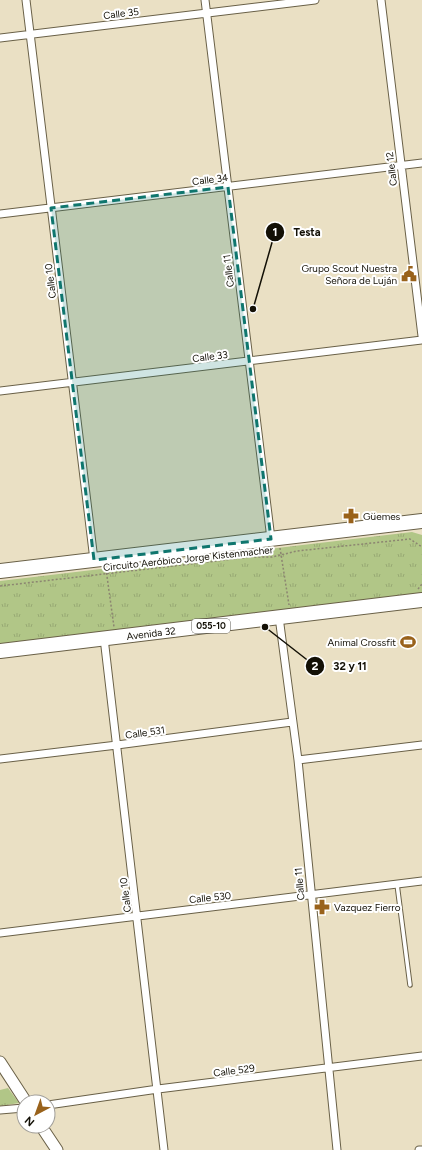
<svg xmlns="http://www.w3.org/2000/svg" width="422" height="1150" viewBox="0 0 422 1150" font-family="Figtree,sans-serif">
  <defs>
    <pattern id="grass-tufts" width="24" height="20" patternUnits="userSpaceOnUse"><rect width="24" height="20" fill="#b1c687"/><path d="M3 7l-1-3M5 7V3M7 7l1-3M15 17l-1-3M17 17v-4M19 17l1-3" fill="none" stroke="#97a973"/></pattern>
  </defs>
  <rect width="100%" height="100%" fill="#eae0c4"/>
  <path fill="url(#grass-tufts)" d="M412 532 422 535V595L0 647V581Z
    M8 1088 19 1103 0 1106V1090Z"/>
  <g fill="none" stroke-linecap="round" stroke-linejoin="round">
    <defs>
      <path id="lane" d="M397 884 410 985"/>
      <path id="street" d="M26 0 94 560
        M205 0 271 539
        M381 0 422 336
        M0 38 315 0
        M0 214 422 163
        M0 391 422 340
        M279 617 298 760 337 1150
        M104 638 164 1150
        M0 759 117 745 292 722
        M298 760 422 745
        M0 933C141 915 281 899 422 881
        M48 1105 158 1089 422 1056
        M0 1110 24 1108
        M419 1150H422"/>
      <path id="secondary" d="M0 1062 26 1102
        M41 1126 57 1150"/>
      <path id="highway" d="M0 571 422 521
        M0 651 422 600"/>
    </defs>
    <use href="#lane" stroke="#696047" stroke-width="5.5"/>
    <use href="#street" stroke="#696047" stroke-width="9"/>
    <use href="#secondary" stroke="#696047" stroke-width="13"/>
    <use href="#highway" stroke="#696047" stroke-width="16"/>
    <path stroke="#8c8571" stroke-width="1.5" stroke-dasharray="2 2" stroke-linecap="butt" d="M280 548 289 605
      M106 569 114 627
      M0 586 251 557H272L297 551 410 539 422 547
      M418 589 422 584"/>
    <use href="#lane" stroke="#fff" stroke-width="3.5"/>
    <use href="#street" stroke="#fff" stroke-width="7"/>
    <use href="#secondary" stroke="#fff" stroke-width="11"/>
    <use href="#highway" stroke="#fff" stroke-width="14"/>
  </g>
  <path fill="#0f766e" fill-opacity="0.2" stroke="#0f766e" stroke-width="3" stroke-dasharray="8 5" stroke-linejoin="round" d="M228 187 271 539 94 560 51 208Z"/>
  <defs>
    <symbol id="civic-bare" viewBox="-9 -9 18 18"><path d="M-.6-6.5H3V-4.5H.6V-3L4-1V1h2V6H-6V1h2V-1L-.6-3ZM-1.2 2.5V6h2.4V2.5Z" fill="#99621b" stroke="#fff" stroke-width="2.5" paint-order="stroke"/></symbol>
    <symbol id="pharmacy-bare" viewBox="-9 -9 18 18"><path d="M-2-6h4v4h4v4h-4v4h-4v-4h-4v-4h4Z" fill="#99621b" stroke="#fff" stroke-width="2.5" paint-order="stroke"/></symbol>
    <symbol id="stadium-bare" viewBox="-9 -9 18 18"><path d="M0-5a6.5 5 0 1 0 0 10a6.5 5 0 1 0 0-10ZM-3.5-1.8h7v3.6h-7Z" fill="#99621b" stroke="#fff" stroke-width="2.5" paint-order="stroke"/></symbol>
  </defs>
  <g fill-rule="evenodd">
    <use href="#civic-bare" x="398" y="263" width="22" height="22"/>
    <use href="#pharmacy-bare" x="340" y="505" width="22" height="22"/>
    <use href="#stadium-bare" x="397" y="631" width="22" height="22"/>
    <use href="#pharmacy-bare" x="311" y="896" width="22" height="22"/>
  </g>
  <g text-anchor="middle" stroke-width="4" stroke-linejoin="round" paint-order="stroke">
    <rect fill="#fff" stroke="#5a5851" stroke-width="1" x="192" y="619" width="38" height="14" rx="3"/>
    <g font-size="9" font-weight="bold" fill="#131006">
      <text x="211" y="629">055-10</text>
    </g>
    <g font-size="10" fill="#131006" stroke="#fff">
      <text transform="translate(121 13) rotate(-7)" y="4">Calle 35</text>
      <text transform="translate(391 169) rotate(-97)" y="4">Calle 12</text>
      <text transform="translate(210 179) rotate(-7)" y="4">Calle 34</text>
      <text transform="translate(228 271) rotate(-97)" y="4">Calle 11</text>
      <text transform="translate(50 281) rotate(-97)" y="4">Calle 10</text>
      <text transform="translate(210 356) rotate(-7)" y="4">Calle 33</text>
      <text transform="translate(188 558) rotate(-6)" y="4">Circuito Aeróbico Jorge Kistenmacher</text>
      <text transform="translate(151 633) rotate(-7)" y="4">Avenida 32</text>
      <text transform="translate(145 732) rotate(-8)" y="4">Calle 531</text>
      <text transform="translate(299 884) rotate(-95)" y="4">Calle 11</text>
      <text transform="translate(125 895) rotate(-97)" y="4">Calle 10</text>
      <text transform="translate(210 897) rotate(-6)" y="4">Calle 530</text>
      <text transform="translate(234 1070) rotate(-7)" y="4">Calle 529</text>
    </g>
    <g font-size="10" fill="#131006" stroke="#fff" text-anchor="end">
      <text x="397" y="272">Grupo Scout Nuestra<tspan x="397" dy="12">Señora de Luján</tspan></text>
      <text x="363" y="520" text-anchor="start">Güemes</text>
      <text x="396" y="646">Animal Crossfit</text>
      <text x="334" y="911" text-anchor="start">Vazquez Fierro</text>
    </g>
  </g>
  <path fill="none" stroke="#131006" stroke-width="1.5" d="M253 309L275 232M265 627L315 666"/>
  <g fill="#131006" stroke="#fff" stroke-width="1.5">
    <circle cx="253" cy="309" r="4"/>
    <circle cx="265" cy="627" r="4"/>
    <circle cx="275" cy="232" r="10"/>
    <circle cx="315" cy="666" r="10"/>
  </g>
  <g font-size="12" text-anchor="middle" font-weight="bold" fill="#fff">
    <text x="275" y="236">1</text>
    <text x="315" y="670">2</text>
  </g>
  <g font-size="11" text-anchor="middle" font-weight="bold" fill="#131006" stroke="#fff" stroke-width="4" stroke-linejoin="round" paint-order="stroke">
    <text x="307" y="236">Testa</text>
    <text x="350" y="670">32 y 11</text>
  </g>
  <g transform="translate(36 1114) rotate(221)"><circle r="19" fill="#ffffff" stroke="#a19f9b"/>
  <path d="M0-3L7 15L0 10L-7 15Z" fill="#99621b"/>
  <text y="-6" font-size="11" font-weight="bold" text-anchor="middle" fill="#131006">N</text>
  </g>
</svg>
